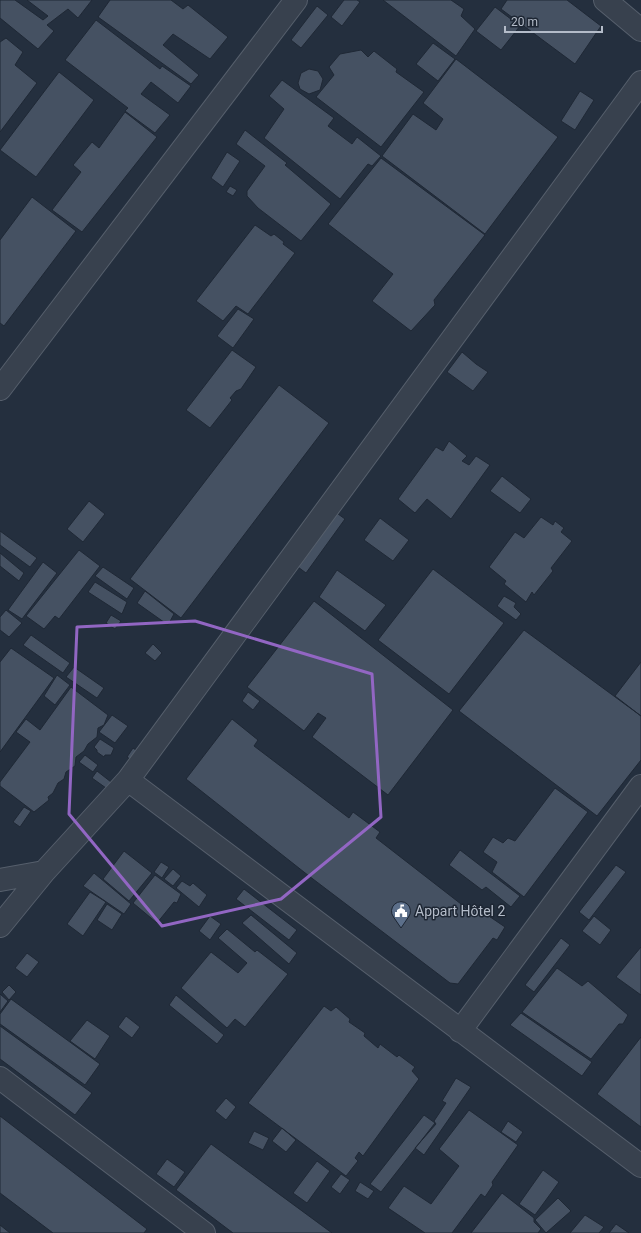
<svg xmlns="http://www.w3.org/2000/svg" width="641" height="1233" viewBox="0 0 641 1233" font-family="Roboto,sans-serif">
  <rect width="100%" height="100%" fill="#242f3e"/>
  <path fill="#455162" stroke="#1f2835" d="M0 0H15L43 20 48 16 27 0H92L78 18 68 9 47 25 54 31 38 49 0 18Z
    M110 0H171L183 9 188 5 228 37 210 59 173 34 163 45 199 75 191 84 98 17Z
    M344 0H357L360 2 342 26 331 17Z
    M383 0H451L464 9 461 16 475 29 456 56Z
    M507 0H567L601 26 575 64 501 9Z
    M317 6 328 15 301 48 291 40Z
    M495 7 520 26 501 50 476 31Z
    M96 20 160 69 162 66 191 86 178 103 151 82 141 94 170 115 155 133 125 111 128 108 65 60Z
    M6 38 23 52 15 65 37 83 0 132V42Z
    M433 43 455 59 438 81 416 64Z
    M361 50 368 57 374 51 397 69 396 72 424 92 381 147 316 97 334 75 329 67 340 54Z
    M456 59 558 137 485 234 382 156 413 114 436 130 443 119 423 103Z
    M309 69 318 71 323 79 320 90 309 94 300 89 298 83 301 73Z
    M59 72 94 100 36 177 0 150Z
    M282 80 334 118 328 126 352 144 357 137 381 156 372 166 368 164 340 199 264 138 284 109 269 96Z
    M580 91 594 100 575 130 561 121Z
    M125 112 157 137 82 232 52 210 81 172 73 165 92 142 99 148Z
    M245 130 287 163 285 165 331 204 301 241 258 208 247 196V191L265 166 236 144Z
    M227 152 240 161 223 187 211 178Z
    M381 158 485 235 434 300 435 305 411 331 372 301 393 274 328 224Z
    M230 186 237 190 233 196 226 192Z
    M32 197 76 231 4 326 0 323V240Z
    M255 225 271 236 274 234 284 242 283 244 295 253 248 314 236 306 223 321 196 301Z
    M238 309 254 319 233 348 217 336Z
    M232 350 256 367 241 389 236 391 230 398 232 400 210 428 186 410Z
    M462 352 476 364 488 372 473 391 447 372Z
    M279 385 329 423 181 618 130 579Z
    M449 441 467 456 462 461 469 465 476 456 490 465 451 519 427 499 415 513 398 499 436 447 443 451Z
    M502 476 531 499 520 513 490 491Z
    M89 501 105 514 83 542 67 529Z
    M334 511 345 519 306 573 294 564Z
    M541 517 553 525 555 521 564 528 561 532 572 541 551 568 553 571 534 595 532 592 526 602 504 584 506 581 489 567 515 532 524 538Z
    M380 518 409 540 393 561 364 540Z
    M0 531 37 558 30 567 0 545Z
    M79 550 100 566 59 619 55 616 44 629 26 616Z
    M0 553 24 573 19 581 0 566Z
    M43 562 57 573 22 619 8 610Z
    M103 567 134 588 127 599 95 576Z
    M433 569 504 623 449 694 378 640Z
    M337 570 386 605 365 631 319 597Z
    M95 582 127 602 122 614 88 592Z
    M145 591 174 614 168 625 137 603Z
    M504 596 516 603 514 607 521 614 516 620 497 606Z
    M314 601 453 710 388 795 312 737 326 718 318 713 304 731 247 687Z
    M6 610 22 623 9 637 0 630V617Z
    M111 615 121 621 115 629 106 623Z
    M524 630 641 716V760L597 816 459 711Z
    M31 635 70 663 63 673 23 645Z
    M153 644 162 653 155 661 145 653Z
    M11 648 54 678 0 752V662Z
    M641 662V716L615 696Z
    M74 667 104 688 97 698 66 677Z
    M57 675 70 685 55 705 44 696Z
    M71 687 108 715 104 725 98 728 97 737 88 744 84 751 76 757 75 766 66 772 64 779 58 783 53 793 48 797 49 800 34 812 0 786V782L30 742 16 732 26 719 40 730Z
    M248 692 260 701 253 710 242 701Z
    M112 715 128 726 115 743 99 732Z
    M232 719 258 740 254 746 349 818 353 812 380 832 376 838 470 911 474 906 505 927 497 940 493 938 458 984 450 983 309 876 186 779Z
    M100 739 114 748 111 755H105L104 757 97 752V750L94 747Z
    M133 748 143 755 137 764 127 757Z
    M85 755 98 765 93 772 79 762Z
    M97 771 111 782 106 788 92 778Z
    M555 788 588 812 524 897 492 872 497 862 483 852 493 837 503 843 508 838 515 841Z
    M24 807 31 811 20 827 13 822Z
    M460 850 520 896 511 907 486 887 482 890 449 865Z
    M124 851 152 873 129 901 103 879Z
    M161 862 169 867 162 878 154 872Z
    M616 865 626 872 589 920 579 912Z
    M173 869 181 876 173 886 164 879Z
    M94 873 131 904 124 914 83 886Z
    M155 875 181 894 177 903 174 902 157 923 133 903Z
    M182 881 190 886 193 883 207 895 199 907 176 888Z
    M244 889 297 930 289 940 236 899Z
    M90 892 106 902 83 936 67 924Z
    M107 904 122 914 112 930 97 920Z
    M251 915 297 953 289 964 242 923Z
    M210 916 221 924 210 940 199 931Z
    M594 916 611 930 600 945 582 931Z
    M227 929 255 952 257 950 288 974 245 1027 235 1019 227 1028 181 988 211 952 238 973 247 963 218 938Z
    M561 938 570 945 534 992 525 985Z
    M641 947V995L616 977Z
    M27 953 39 962 27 977 15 968Z
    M557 968 582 986 588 981 628 1015 623 1024H619L591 1059 522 1012Z
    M9 985 16 992 9 1000 2 992Z
    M0 994 8 1001 0 1012Z
    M176 995 224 1035 217 1044 169 1005Z
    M11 999 100 1064 85 1085 0 1024V1014Z
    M324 1006 331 1011 336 1007 350 1019 349 1022 365 1033 364 1036 378 1048 380 1044 397 1057 399 1055 415 1067 412 1071 419 1079 363 1156 359 1152 355 1158 358 1161 346 1176 248 1103Z
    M521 1013 592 1062 582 1076 510 1025Z
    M126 1016 140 1027 132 1038 118 1027Z
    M87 1020 110 1036 95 1059 70 1041Z
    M0 1026 92 1093 75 1115 0 1059Z
    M641 1037V1127L597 1094Z
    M456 1078 471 1087 424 1155 415 1148 436 1124 434 1121 446 1103 442 1101Z
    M226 1098 236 1107 226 1120 215 1111Z
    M469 1110 518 1145 492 1182 493 1185 485 1197 481 1194 452 1233H425L388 1208 404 1186 431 1204 459 1166 439 1149Z
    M424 1115 435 1123 381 1192 370 1184Z
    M0 1116 147 1229 144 1233H53L0 1193Z
    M508 1121 523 1132 516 1142 501 1132Z
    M282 1128 296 1140 286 1152 272 1141Z
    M254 1131 269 1138 263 1150 248 1143Z
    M211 1144 332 1233H233L176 1190Z
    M167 1159 185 1172 174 1187 156 1174Z
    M317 1161 330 1171 307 1203 293 1193Z
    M543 1170 559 1182 535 1215 519 1204Z
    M341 1174 350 1180 340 1194 331 1187Z
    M360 1182 374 1191 368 1199 355 1191Z
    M502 1193 534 1218V1222L541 1229 538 1233H471Z
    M558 1198 571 1211 546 1233 535 1220Z
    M585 1215 604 1227 599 1233H570Z
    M616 1224 629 1233H609Z
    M0 1225 10 1233H0Z"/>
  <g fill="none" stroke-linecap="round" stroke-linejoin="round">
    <defs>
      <path id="street" d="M605 0 641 30
        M0 389 296 0
        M128 780 641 1166
        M0 880 44 872
        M0 926 44 872 128 780 641 82
        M460 1031 641 786
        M0 1078 204 1233"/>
    </defs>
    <use href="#street" stroke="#565f6c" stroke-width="24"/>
    <use href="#street" stroke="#38414e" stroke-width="22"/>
  </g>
  <path fill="none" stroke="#9266c3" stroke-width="3" stroke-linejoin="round" d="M195 621 372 674 381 817 281 899 162 926 69 814 77 627Z"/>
  <defs>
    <symbol id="civic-pin" viewBox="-11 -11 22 30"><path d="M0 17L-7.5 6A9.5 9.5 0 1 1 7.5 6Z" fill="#5c6f8a" stroke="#1d2633"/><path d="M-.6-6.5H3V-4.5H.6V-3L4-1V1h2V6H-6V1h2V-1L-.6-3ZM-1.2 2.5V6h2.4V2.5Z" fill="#fff"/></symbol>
  </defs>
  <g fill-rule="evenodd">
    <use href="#civic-pin" x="390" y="900" width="22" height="30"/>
  </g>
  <g text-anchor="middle" stroke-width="3" stroke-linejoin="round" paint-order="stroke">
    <g font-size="14" fill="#b4bcc9" stroke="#1d2633" text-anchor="start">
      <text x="415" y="916">Appart Hôtel 2</text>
    </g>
  </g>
  <path d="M505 26v6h97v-6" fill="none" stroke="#b4bcc9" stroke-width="2"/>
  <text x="511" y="26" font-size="12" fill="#b4bcc9" stroke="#1d2633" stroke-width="3" paint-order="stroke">20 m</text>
</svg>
